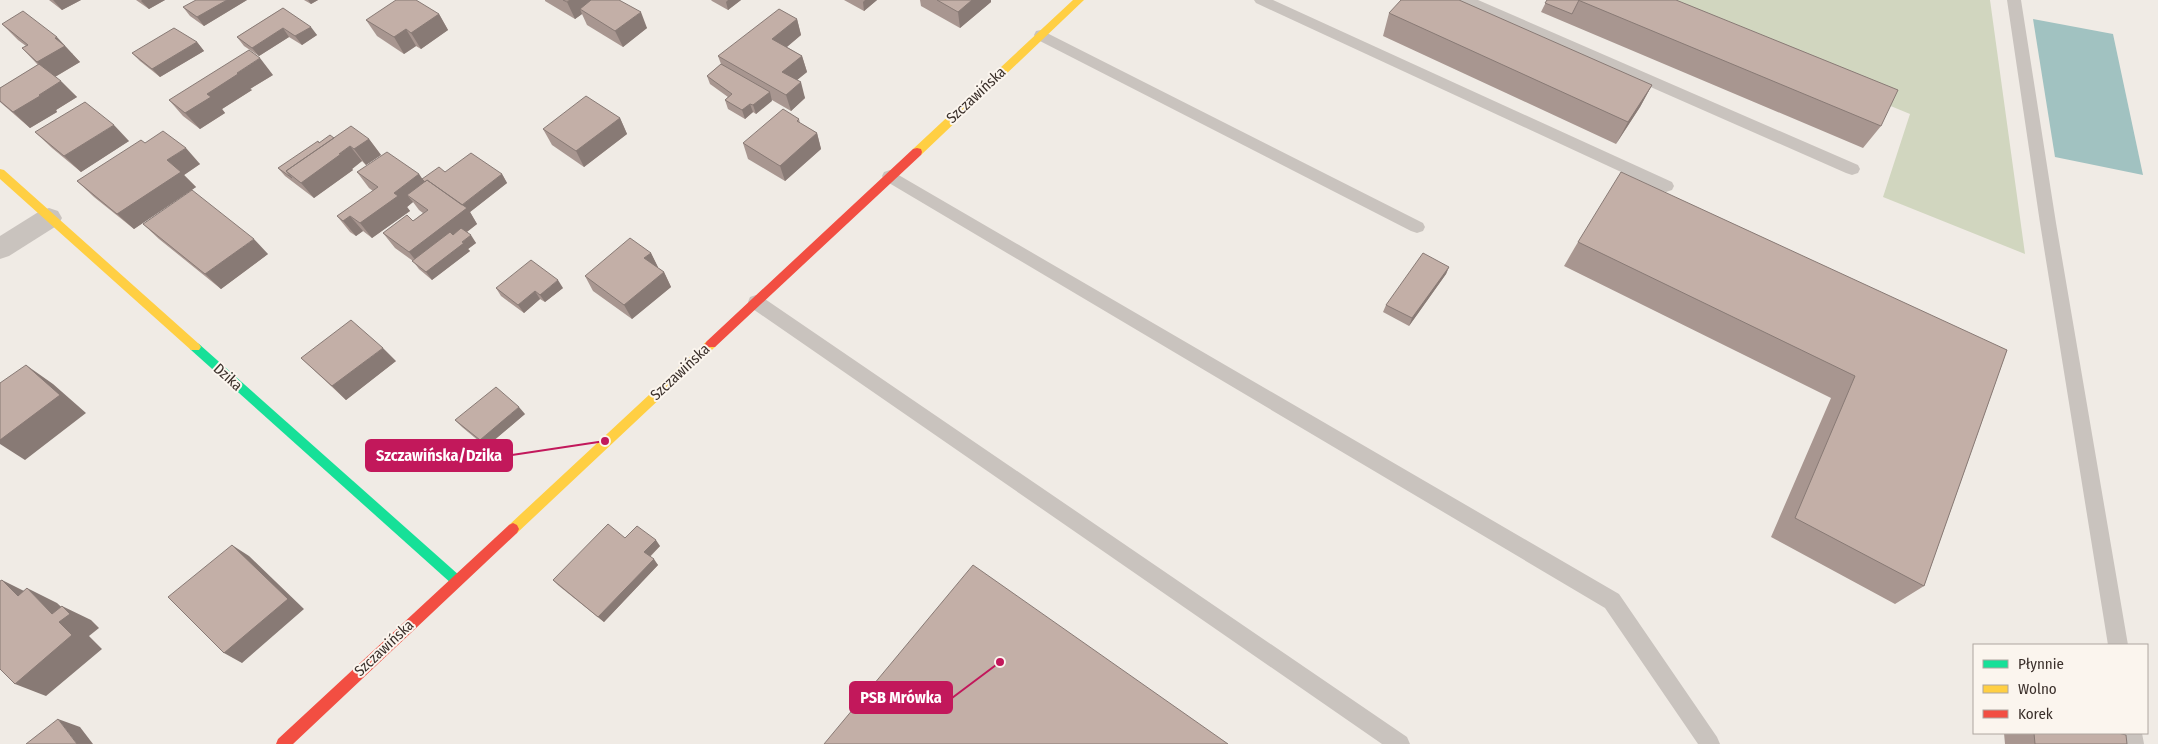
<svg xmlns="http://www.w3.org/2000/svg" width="2158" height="744" viewBox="0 0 2158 744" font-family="'Fira Sans Condensed',sans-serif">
  <rect width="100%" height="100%" fill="#f0ebe5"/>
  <path fill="#d1d6bf" d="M1634 0H1990L2025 254 1883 197 1910 114Z"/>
  <path fill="#a1c2c1" d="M2033 19 2113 34 2143 175 2055 157Z"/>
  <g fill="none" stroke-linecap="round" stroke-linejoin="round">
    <path fill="#c9c3be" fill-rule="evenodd" d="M1254 0H1273L1672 182 1674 186 1672 190 1666 192 1660 190 1256 3Z
      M1458 0H1478L1858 165 1860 169 1858 173 1852 175 1846 173 1460 3Z
      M2007 0H2021L2056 223 2128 645H2108L2040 223Z
      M1041 30 1423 223 1425 227 1423 231 1417 233 1411 231 1036 39 1034 35 1036 31Z
      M890 170 1619 594 1717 737 1720 744H1698L1605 608 884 180 882 176 884 172Z
      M756 295 762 297 1407 737 1410 744H1382L750 307 748 302 750 297Z
      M2122 733H2142L2144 744H2124Z"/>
    <path fill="#c9c3be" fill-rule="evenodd" d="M49 208 58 211 62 218 58 225 9 256 0 259V236L40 211Z"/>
    <path fill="#16e098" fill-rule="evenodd" d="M195 342 199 344 460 576 462 580 460 584 456 586 452 584 191 350 189 347 191 344Z"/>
    <path fill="#ffcf43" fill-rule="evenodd" d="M1073 0H1084L921 155H913L912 152 913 149Z
      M0 169 4 170 199 344 201 347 199 350H191L0 179Z
      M711 339 715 341 717 344 715 347 517 533 513 535 509 533 507 529 509 525 707 341Z"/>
    <path fill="#f24e42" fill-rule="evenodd" d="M917 148 921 149 922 152 921 155 715 347H707L705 344 707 341 913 149Z
      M513 523 517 525 519 529 517 533 293 744H276L278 739 509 525Z"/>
  </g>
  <path fill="#a89690" d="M49 0H81L62 10Z
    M136 0H165L149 9Z
    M247 0 204 26 190 16 183 7Z
    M304 0H318L311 4Z
    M545 0H619L647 28 623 47 587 25 582 14 575 19 545 1Z
    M711 0H741L728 10 712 1Z
    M844 0H877L864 11Z
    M920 0H991V2L960 28 921 6Z
    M1547 0H1676L1881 126 1863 148 1541 12Z
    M283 8 317 35 302 45 289 37 259 56 244 46 237 37Z
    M1389 13 1652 85 1640 107 1616 144 1383 36Z
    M439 14 448 30 421 49 416 46 404 54 377 36 366 20Z
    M797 19 801 35 787 47 802 56 807 72 797 80 805 98 791 111 772 100 756 114 753 112 745 119 728 109 725 100 728 97 710 84 707 76 721 64 718 56Z
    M2 24 73 54H72L80 62 55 77 77 97 56 110 57 112 30 128 0 102V88L38 65 22 48 26 46 18 40Z
    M197 42 204 51 160 77 140 61 132 53Z
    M273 75 250 89 252 90 222 109 225 113 200 129 183 116 169 100Z
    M620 118 627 134 584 167 552 145 543 129Z
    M799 119 800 123 817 133 821 149 785 181 748 159 743 143Z
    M35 132 129 141 81 172 52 148Z
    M334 138 369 139 381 155 366 165 362 161 352 169 353 170 314 198 285 176 278 168 319 143Z
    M145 143 200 164 184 175 196 187 134 229 94 197 77 181Z
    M357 172 419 174 422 179 445 172 502 174 507 183 470 212 477 224 467 232 476 243 468 249 470 251 432 280 419 269 413 261 395 248 383 233 413 221 423 213 419 210 413 202 407 207 410 211 372 238 363 231 356 236 350 232 337 216 373 191 369 188Z
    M143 224 268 254 221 289 159 239Z
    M1578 242 2007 350 1924 586 1895 604 1771 537 1831 398 1564 266Z
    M651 253 658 268 664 272 671 287 632 319 593 291 585 276Z
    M1449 267 1446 274 1409 326 1383 312 1386 305Z
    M496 288H563L545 302 540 299 524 313 501 296Z
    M301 358 396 361 346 400Z
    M525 414 486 447 462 427 455 420Z
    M625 538 660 546 650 557 658 565 604 622 559 586 553 580Z
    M2004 733H2118L2127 744H2005Z"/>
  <path fill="#887a75" d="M53 0H81L62 10Z
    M142 0H165L149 9 141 1Z
    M227 0H247L204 26 197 17Z
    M308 0H318L311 4Z
    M570 0H600L580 9 582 14 575 19 567 2Z
    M728 0H741L728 10 726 2Z
    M865 0H877L864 11 863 2Z
    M972 0H991V2L960 28 958 12Z
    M641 12 647 28 623 47 615 31Z
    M439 14 448 30 421 49 411 33Z
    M797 19 801 35 777 55 772 39Z
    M311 27 317 35 302 45 295 36Z
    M283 28 289 37 259 56 252 48Z
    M406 29 416 46 404 54 394 37Z
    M57 37 80 62 53 78 37 62 55 38Z
    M197 42 204 51 160 77 152 69Z
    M802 56 807 72 787 88 782 72Z
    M260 58 273 75 250 89 252 90 222 109 225 113 200 129 185 113 207 94 237 73Z
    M61 81 77 97 56 110 57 112 30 128 13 112Z
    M801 82 805 98 791 111 786 95Z
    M1652 85 1640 107 1616 144 1628 122Z
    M770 92 772 101 756 114 753 105Z
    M750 104 753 112 745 119 742 110Z
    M620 118 627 134 584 167 576 151Z
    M114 125 129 141 81 172 64 156Z
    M817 133 821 149 785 181 780 166Z
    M369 139 381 155 366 165 354 149Z
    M350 146 362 161 352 169 353 170 314 198 301 183Z
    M186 148 200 164 184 175 196 187 134 229 117 214 167 160Z
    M419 174 430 190 407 195 413 202 407 207 410 211 372 238 360 223 394 193Z
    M502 174 507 183 470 212 477 224 421 267 409 252 460 207Z
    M350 216 363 231 356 236 343 221Z
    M471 235 476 243 468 249 470 251 432 280 426 272Z
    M254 239 268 254 221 289 205 274Z
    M651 253 658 267 652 273 644 258Z
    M1449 267 1446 274 1409 326 1412 318Z
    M664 272 671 287 632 319 624 305Z
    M558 280 563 288 545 302 540 295Z
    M535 291 540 299 524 313 518 305Z
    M383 348 396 361 346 400 332 386Z
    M26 365 53 384 86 413 25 460 0 444V440Z
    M519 407 525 414 486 447 480 440Z
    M656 540 660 546 648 558 644 552Z
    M232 545 249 556 304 609 242 663 224 653Z
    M654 559 658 565 604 622 598 617Z
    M2 580 32 595 18 596Z
    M27 588 57 603 69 614 62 606 91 620 99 628 89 636 102 649 46 696 15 684 59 622Z
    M58 719 80 727 93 744H77Z"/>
  <path fill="#c3afa7" stroke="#887a75" d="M196 0H227L197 17 183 7Z
    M396 0H416L439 14 411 33 406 29 394 37 366 20Z
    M563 0H570L567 2Z
    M591 0H619L641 12 615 31 580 9Z
    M937 0H972L958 12Z
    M1401 0H1459L1652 85 1628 122 1389 13Z
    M1547 0H1579L1572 14 1545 3Z
    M1578 0H1676L1898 90 1881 126Z
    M283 8 311 27 295 36 283 28 252 48 237 37Z
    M779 9 797 19 772 39 802 56 782 72 801 82 786 95 718 56Z
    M23 11 57 37 55 38 65 46 37 62 22 48 28 45 2 24Z
    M174 28 197 42 152 69 132 53Z
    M249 50 260 58 237 73 238 74 207 94 211 97 185 113 169 100Z
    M39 64 61 81 39 95 40 96 13 112 0 101V88Z
    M721 64 770 92 753 105 750 104 742 110 725 100 732 94 707 76Z
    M586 96 620 118 576 151 543 129Z
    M85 102 114 125 64 156 35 132Z
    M783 109 799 119 797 121 817 133 780 166 743 143Z
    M351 126 369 139 354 149 350 146 339 154H341L301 183 286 171Z
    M163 131 186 148 167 160 181 172 117 214 77 181 141 140 145 143Z
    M330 135 334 138 286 171 292 178 278 168 318 141 319 143Z
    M387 152 419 174 394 193 398 196 360 223 350 216 343 221 337 216 378 187 357 172Z
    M471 153 502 174 462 205 427 180 425 182 422 179 439 167 445 172Z
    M1621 172 2007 350 1924 586 1795 518 1855 376 1578 242Z
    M427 180 467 208 409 252 383 233 407 215 413 221 428 210 407 195Z
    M192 190 254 239 205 274 143 224Z
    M461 228 471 235 462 242 464 243 426 272 412 261 450 232 453 235Z
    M630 238 651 253 644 258 664 272 624 305 585 276Z
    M1423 253 1449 267 1412 318 1386 305Z
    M531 260 558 280 540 295 535 291 518 305 496 288Z
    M351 320 383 348 332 386 301 358Z
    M26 365 60 395 0 440V383Z
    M496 387 519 407 480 440 455 420Z
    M608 524 625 538 637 526 656 540 644 552 654 559 598 617 553 580Z
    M232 545 288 599 224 653 168 597Z
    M973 565 1228 744H824Z
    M2 580 18 596 27 588 52 614 62 606 70 614 59 622 72 635 15 684 0 669V581Z
    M58 719 77 744H26Z
    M2034 733H2118L2126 735 2127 744H2035Z"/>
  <g text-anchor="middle" stroke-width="4" stroke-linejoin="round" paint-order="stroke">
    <g font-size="15" fill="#3b302b" stroke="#fbf5ee">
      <text transform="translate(976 95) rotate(-43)" y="5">Szczawińska</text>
      <text transform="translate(680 372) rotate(-43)" y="5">Szczawińska</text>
      <text transform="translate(228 377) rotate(42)" y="5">Dzika</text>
      <text transform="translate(384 648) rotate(-43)" y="5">Szczawińska</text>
    </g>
  </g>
  <path fill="none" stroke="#c2185b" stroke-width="2" d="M605 441L512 455M1000 662L952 698"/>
  <g fill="#c2185b" stroke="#fbf5ee" stroke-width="2">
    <circle cx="605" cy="441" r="5"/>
    <circle cx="1000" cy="662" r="5"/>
  </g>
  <g fill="#c2185b" stroke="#c2185b" stroke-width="2">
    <rect x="366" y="440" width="146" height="31" rx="5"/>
    <rect x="850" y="682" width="102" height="31" rx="5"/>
  </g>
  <g font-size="16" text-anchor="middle" font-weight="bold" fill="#fff">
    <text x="439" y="461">Szczawińska/Dzika</text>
    <text x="901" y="703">PSB Mrówka</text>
  </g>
  <rect x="1973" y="644" width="175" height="90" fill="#fbf5ee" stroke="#aea6a0"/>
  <rect x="1983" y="660" width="25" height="8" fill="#16e098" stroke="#aea6a0"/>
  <text x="2018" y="669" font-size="15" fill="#3b302b">Płynnie</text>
  <rect x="1983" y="685" width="25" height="8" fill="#ffcf43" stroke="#aea6a0"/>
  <text x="2018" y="694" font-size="15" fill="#3b302b">Wolno</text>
  <rect x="1983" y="710" width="25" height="8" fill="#f24e42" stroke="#aea6a0"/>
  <text x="2018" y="719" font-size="15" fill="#3b302b">Korek</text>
</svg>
